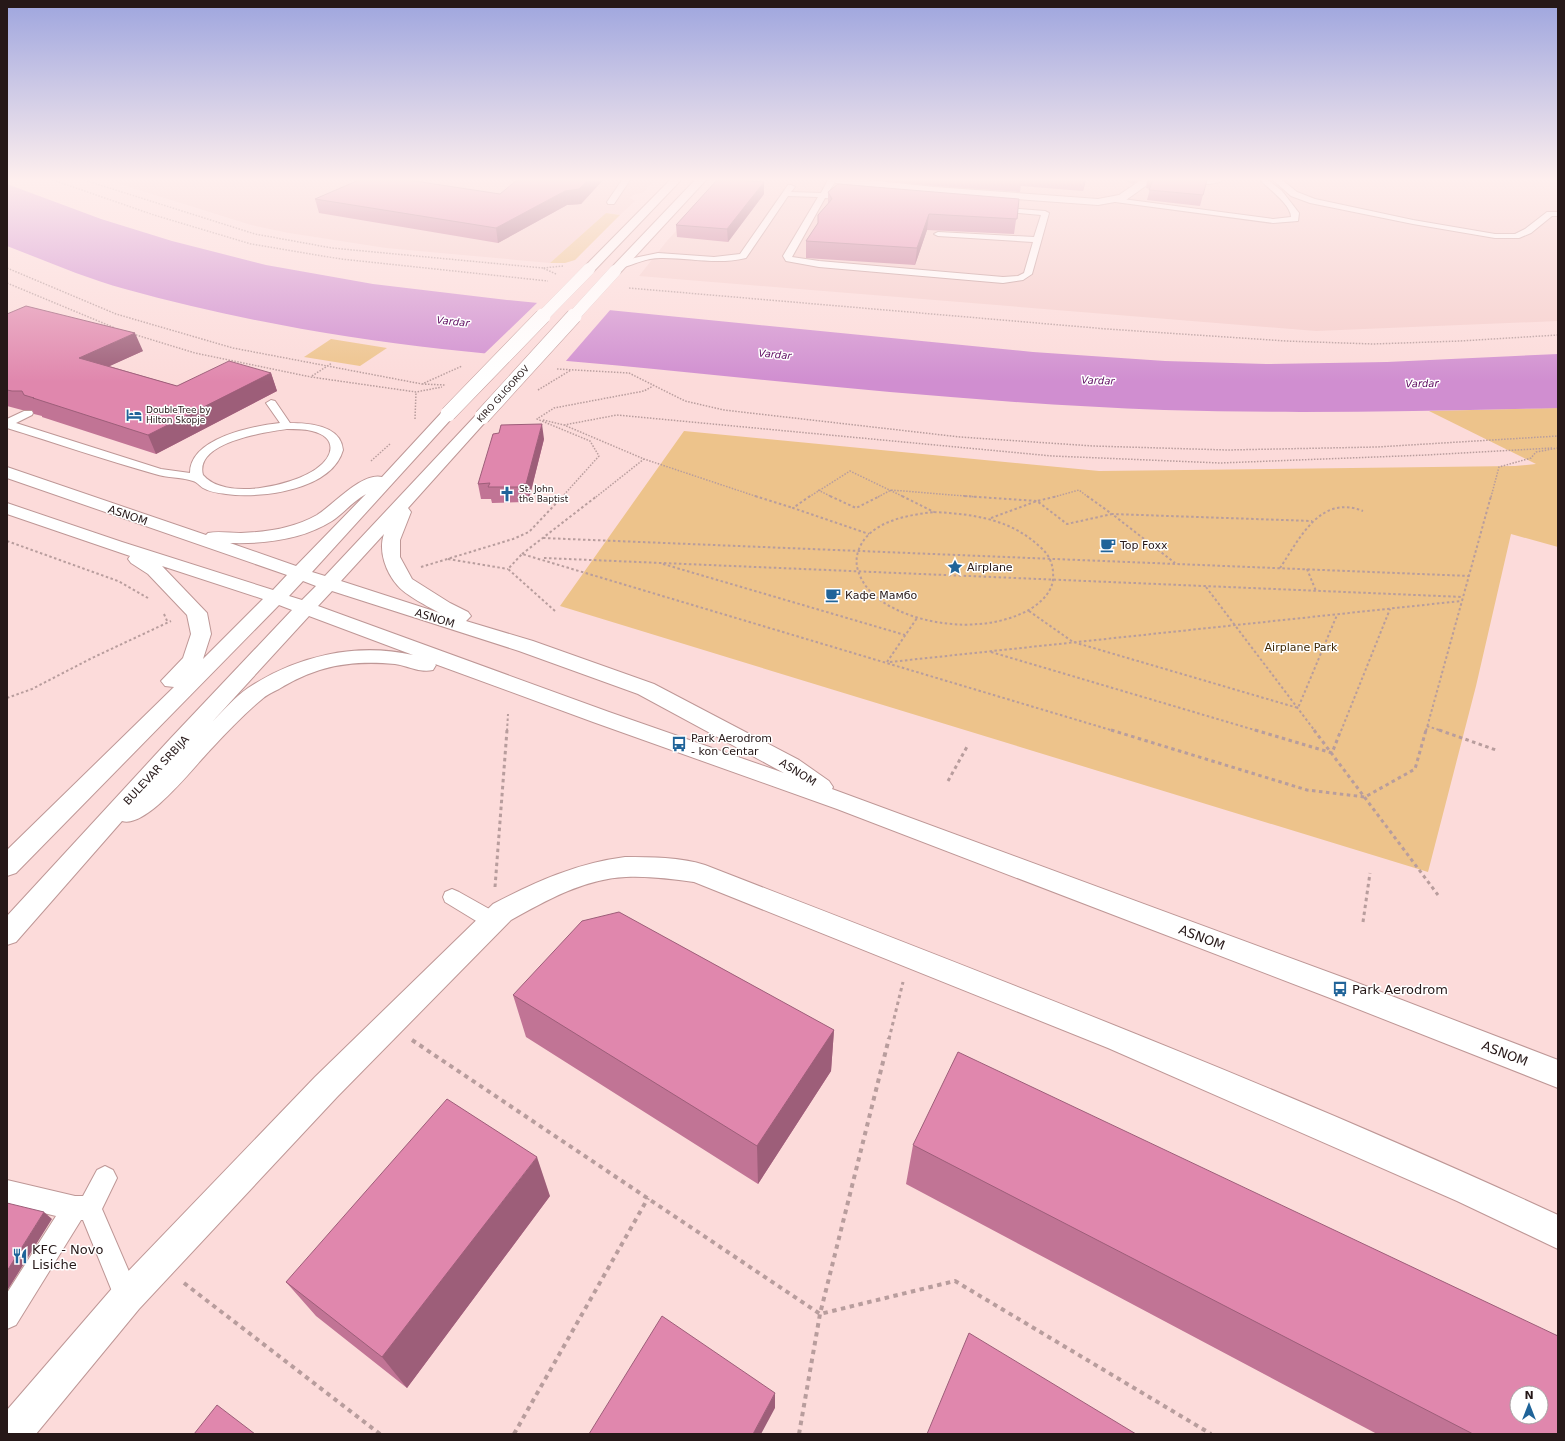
<svg xmlns="http://www.w3.org/2000/svg" width="1565" height="1441" viewBox="0 0 1565 1441" font-family="'DejaVu Sans',sans-serif">
  <rect width="100%" height="100%" fill="#fcdbda"/>
  <path fill="#f5cdcb" d="M107 180H654L644 192 633 195 630 198 635 201 620 215 606 213 550 263 386 248 289 233 251 225Z
    M723 180H1558V321L1316 331 639 276 666 242Z"/>
  <path fill="#edc38b" d="M606 213 620 215 575 260 565 263H550Z
    M331 339 387 348 360 366 304 357Z
    M1558 408V547L1511 534 1476 686 1428 872 560 606 684 431 1099 471 1515 466 1536 464 1429 411Z"/>
  <path fill="#d08ed0" d="M7 184 101 219 172 241 266 265 373 284 507 300 1033 352 1165 361 1266 364 1387 362 1558 354V408C1427 411 1296 414 1164 410 994 404 824 386 654 369 584 362 513 357 442 349 336 337 229 318 125 289 85 278 46 261 7 246Z"/>
  <path fill="#fcdbda" d="M538 302 611 309 565 362 483 355Z"/>
  <g fill="none" stroke-linecap="round" stroke-linejoin="round">
    <defs>
      <path id="lane" d="M622 180H630L614 204H608L607 202Z
        M828 180H836L828 193 850 195 854 197 850 199 825 198 792 257 819 261 1003 277 1018 276 1024 273 1033 242 938 236 934 234 938 232 1034 237 1041 215 996 211 992 209 996 207 1045 211 1049 213 1032 274 1023 280 1003 283 819 267 786 261 783 256 818 197 788 196 746 258C717 265 692 258 663 258 648 257 635 264 621 268L617 265 634 258 658 253 714 257 740 254 788 185H791L795 187 791 192 821 193Z
        M1260 180H1268L1282 191 1299 213 1298 221 1273 223 1115 202 1111 200 1115 198 1273 219 1291 217C1291 205 1269 189 1260 180Z
        M1273 180H1282L1297 192 1315 199 1413 220 1495 234H1515L1525 229 1547 212H1558V216H1552L1531 233 1519 238H1495L1413 224 1310 203 1291 196Z
        M271 400 275 401 290 423C309 423 341 425 343 450 332 490 261 499 226 494 218 493 210 492 203 488 200 486 197 482 193 481 181 477 167 478 155 474 105 460 56 443 7 428V419L24 411H32L33 413 32 415 16 423 161 469 190 473C190 438 253 426 280 423L266 403ZM287 429C295 429 304 429 312 431 337 437 335 456 316 469 292 486 225 501 203 475 194 442 266 432 287 429Z
        M452 889 459 892 500 915 503 921 500 927 493 929 486 927 445 902 443 897 445 892Z
        M105 1166 113 1170 117 1178 102 1209 140 1297 136 1306 127 1310 118 1306 83 1220H81L16 1325 7 1329V1293L56 1216 7 1204V1180L75 1196H83L97 1170Z"/>
      <path id="street" d="M831 180H867L935 187 1098 199 1119 195 1141 180H1154L1126 200 1098 205 935 193 836 183Z
        M1168 180H1223C1217 186 1174 186 1168 180Z
        M625 857C651 857 680 857 705 865 991 976 1279 1086 1558 1215V1249L1457 1201 1108 1048 694 882C671 879 649 876 626 877 584 879 547 900 511 920L337 1097 139 1309 36 1434H7V1410L115 1285 315 1077 493 904C535 882 577 863 625 857Z"/>
      <path id="secondary" d="M670 180H681L593 272H585L583 269 585 266Z
        M695 180H706L619 274H611L609 271 611 268Z
        M448 409 453 411 456 414 453 417 312 572 325 576 477 414 482 412 487 414 490 417 487 420 408 508 411 512 400 540V557L412 579 450 603 468 612 471 616 466 621 533 641 654 684 799 760 829 781 833 787 832 789 1350 980 1558 1060V1088L1330 998 837 809 593 722 435 664 436 665 433 670C420 673 408 666 395 664 350 660 317 666 279 689 273 692 266 695 261 700 244 714 228 731 213 747 196 764 147 829 122 821L16 942 7 945V916L170 739 292 610 279 605 16 873 7 876V850L174 687 165 686 161 681 183 658 191 634 187 615 148 574 131 563 128 559 130 556 7 514V503L122 542 273 590 287 575 7 478V467L206 535 208 533C218 531 230 533 241 533 268 532 294 528 317 515 333 505 362 472 382 477L443 411ZM366 494 296 566 230 543C264 544 302 540 332 521 344 513 353 501 366 494ZM384 534C378 551 386 573 398 586 404 594 430 608 440 613L341 581ZM162 566 263 599 203 659 211 634 207 613ZM303 581 316 586 302 600 289 596ZM332 591 519 651 638 694 784 773 609 712 318 606ZM309 616 413 655C356 642 296 656 248 688 235 697 223 711 212 722Z"/>
    </defs>
    <use href="#lane" stroke="#be9796" stroke-width="2"/>
    <use href="#street" stroke="#be9796" stroke-width="2"/>
    <use href="#secondary" stroke="#be9796" stroke-width="2"/>
    <path stroke="#b89d9d" stroke-width="1.5" stroke-dasharray="1.5 1.5" stroke-linecap="butt" d="M53 180 154 215 251 244 341 259 548 281
      M84 180 255 234 332 248 543 268
      M7 268 116 314 233 348 422 384 462 366
      M556 274 543 268 563 266
      M7 283 115 328
      M629 288 1107 329 1286 341 1373 344 1460 341 1558 335
      M133 334 195 353 311 377 416 392 442 387
      M557 369 629 373 685 401 724 410 960 437 1093 446 1227 450 1377 447 1558 436
      M312 376 332 363
      M422 384 445 385
      M538 390 571 370
      M415 419 416 392
      M543 420 564 425 644 459 758 497
      M564 425 617 415 1052 456 1220 463 1427 455 1552 448
      M371 461 391 443
      M818 490 832 497
      M562 497 599 456 590 441 537 419 554 408 644 391 653 386
      M596 497 644 459
      M809 497 850 471 904 497
      M878 497 891 490 977 497
      M1054 497 1079 490 1088 497
      M1491 497 1499 467 1531 458 1536 452 1558 448"/>
    <path stroke="#b89d9d" stroke-width="2" stroke-dasharray="2.5 2.5" stroke-linecap="butt" d="M755 496 793 508
      M810 496 793 508 869 534
      M830 496 856 508 880 496
      M902 496 934 512
      M964 496 1037 501 1067 524 1112 514 1175 563
      M1087 496 1112 514 1312 521
      M934 512C973 514 1011 519 1040 547 1050 555 1054 566 1053 579 1052 594 1037 606 1025 612 1010 619 995 623 978 624 942 628 878 614 861 578 856 568 855 559 859 549 870 521 908 515 934 512Z
      M991 518 1037 501 1058 496
      M543 538 1469 576
      M7 541 118 581 148 598
      M522 554 597 496
      M544 558 1463 597
      M448 559 508 569
      M663 564 905 635
      M421 567 513 539 529 532 563 496
      M1280 568C1300 538 1320 494 1363 511
      M1307 569 1316 591
      M1206 587 1315 731
      M555 611 508 569 522 554 1114 731
      M1029 611 1073 642 1298 708 1337 615
      M164 614 168 623
      M991 652 1258 731
      M887 662 917 618
      M890 662 1461 601
      M7 698 32 689 92 658 171 621
      M1427 726 1442 731
      M507 731 508 714
      M1341 731 1390 609
      M1426 731 1491 496"/>
    <path stroke="#b89d9d" stroke-width="3" stroke-dasharray="3.5 3.5" stroke-linecap="butt" d="M1111 730 1307 790 1365 797 1415 769 1426 730
      M1255 730 1332 753 1341 730
      M1314 730 1438 895
      M1439 730 1496 750
      M948 781 968 745
      M495 887 507 730
      M1363 922 1370 873
      M889 1039 903 982"/>
    <path stroke="#b89d9d" stroke-width="4" stroke-dasharray="4.5 4.5" stroke-linecap="butt" d="M412 1040 820 1314 955 1281 1211 1434
      M184 1283 380 1434
      M514 1434 648 1198
      M799 1434 820 1314 889 1038"/>
    <use href="#lane" fill="#fff" fill-rule="evenodd"/>
    <use href="#street" fill="#fff" fill-rule="evenodd"/>
    <use href="#secondary" fill="#fff" fill-rule="evenodd"/>
    <defs>
      <path id="secondary-bridge-far1" d="M542 317 589 269
        M573 317 615 271"/>
      <path id="secondary-bridge" d="M448 414 543 316
        M482 417 574 316"/>
    </defs>
    <use href="#secondary-bridge-far1" stroke="#be9796" stroke-width="12" stroke-linecap="butt"/>
    <use href="#secondary-bridge" stroke="#be9796" stroke-width="16" stroke-linecap="butt"/>
    <use href="#secondary-bridge-far1" stroke="#fff" stroke-width="12"/>
    <use href="#secondary-bridge" stroke="#fff" stroke-width="15"/>
  </g>
  <path fill="#c17495" d="M517 180H603L581 204 567 205 498 243 319 213 315 199 500 194Z
    M880 180H1086L1083 191 1021 186 1020 192 935 186Z
    M1123 180H1138L1133 184Z
    M1147 180H1207L1200 206 1147 200 1150 189 1146 188Z
    M828 192 1019 199 1014 234 927 230 915 265 806 258V241L818 223 828 204Z
    M764 194 728 242 677 237 676 225Z
    M7 314 143 351 109 366 177 386 271 373 277 391 156 454 42 417V416L34 414 32 410H22L7 406Z
    M544 439 529 499H524V502L492 503 491 499H481L478 484Z
    M513 995 834 1030 831 1071 758 1184 526 1037Z
    M913 1145 1558 1434H1377L906 1184Z
    M550 1196 407 1388 316 1316 286 1282Z"/>
  <path fill="#9d5e79" d="M588 180H603L581 204 567 205 498 243 496 228 565 191Z
    M1085 180H1086L1083 191 1084 181Z
    M1134 180H1138L1133 184Z
    M764 182V194L728 242 727 229Z
    M929 214 927 230 915 265 917 248Z
    M135 333 143 351 88 376 79 358Z
    M271 373 277 391 156 454 148 435Z
    M542 424 544 439 529 499 526 484Z
    M521 484 524 499V502L521 487Z
    M834 1030 831 1071 758 1184 757 1146Z
    M537 1157 550 1196 407 1388 382 1357Z
    M44 1212 52 1219 7 1291V1271Z
    M775 1393V1408L761 1434H753Z"/>
  <path fill="#e087ad" stroke="#9d5e79" fill-rule="evenodd" d="M359 180H408L500 194 517 180H588L579 189 565 191 496 228 315 199Z
    M717 180H731L764 182 727 229 676 225Z
    M1004 180H1022V181Z
    M1153 180H1207L1203 195 1149 190Z
    M838 184 1019 199 1017 219 929 214 917 248 806 241 818 223V215L832 199 828 192Z
    M26 306 135 333 79 358 177 386 229 361 271 373 148 435 33 398H34L24 395 22 391H12L7 390V314Z
    M542 424 526 484H521V487H488L490 483 478 484 493 434 499 433 501 425Z
    M619 912 834 1030 757 1146 513 995 582 921Z
    M958 1052 1558 1336V1434H1473L913 1145ZM1517 1393H1541V1417H1517Z
    M447 1099 537 1157 382 1357 286 1282Z
    M7 1203 44 1212 7 1271Z
    M662 1316 775 1393 753 1434H589Z
    M969 1333 1136 1434H927Z
    M217 1405 255 1434H194Z"/>
  <linearGradient id="sky" x2="0" y2="1"><stop stop-color="#9ea5de"/><stop offset="0.47" stop-color="#feefee"/><stop offset="1" stop-color="#feefee" stop-opacity="0"/></linearGradient>
  <rect width="1565" height="382" fill="url(#sky)"/>
  <defs>
    <symbol id="hotel-bare" viewBox="-9 -9 18 18"><path d="M-6-4.5h1.5V1H6V5H4.5V3h-9V5H-6ZM-4 0a1.8 1.8 0 1 1 3.6 0ZM.5 0V-2.5h3Q6-2.5 6 0Z" fill="#206499" stroke="#fff" stroke-width="2.5" paint-order="stroke"/></symbol>
    <symbol id="church-bare" viewBox="-9 -9 18 18"><path d="M-1.2-6h2.4v3.5h3.3v2.4h-3.3V6h-2.4V-.1h-3.3v-2.4h3.3Z" fill="#206499" stroke="#fff" stroke-width="2.5" paint-order="stroke"/></symbol>
    <symbol id="cafe-bare" viewBox="-9 -9 18 18"><path d="M-5.5-4.5H6V0H3Q3 3.5 0 3.5H-2.5Q-5.5 3.5-5.5 0ZM3-3.2v2h1.7v-2ZM-6 4.5H4V6H-6Z" fill="#206499" stroke="#fff" stroke-width="2.5" paint-order="stroke"/></symbol>
    <symbol id="sight-bare" viewBox="-9 -9 18 18"><path d="M0-6L1.8-2.2L6-1.7L2.9 1.2L3.7 5.4L0 3.3L-3.7 5.4L-2.9 1.2L-6-1.7L-1.8-2.2Z" fill="#206499" stroke="#fff" stroke-width="2.5" paint-order="stroke"/></symbol>
    <symbol id="bus-bare" viewBox="-9 -9 18 18"><path d="M-5-6H5V4H4V6H2V4H-2V6H-4V4H-5ZM-3.5-4V0h7V-4ZM-3.5 1.2v1.5H-2V1.2ZM2 1.2v1.5H3.5V1.2Z" fill="#206499" stroke="#fff" stroke-width="2.5" paint-order="stroke"/></symbol>
    <symbol id="restaurant-bare" viewBox="-9 -9 18 18"><path d="M-5-6h1v4h1v-4h1v4h1v-4h1v5L-1.5 .5V6h-2V.5L-5-1ZM5-6V6H3V1.5H1.5Q1.5-4 5-6Z" fill="#206499" stroke="#fff" stroke-width="2.5" paint-order="stroke"/></symbol>
  </defs>
  <g fill-rule="evenodd">
    <use href="#hotel-bare" x="123" y="404" width="22" height="22"/>
    <use href="#church-bare" x="496" y="483" width="22" height="22"/>
    <use href="#cafe-bare" x="1097" y="534" width="22" height="22"/>
    <use href="#sight-bare" x="944" y="556" width="22" height="22"/>
    <use href="#cafe-bare" x="822" y="584" width="22" height="22"/>
    <use href="#bus-bare" x="668" y="733" width="22" height="22"/>
    <use href="#bus-bare" x="1329" y="978" width="22" height="22"/>
    <use href="#restaurant-bare" x="9" y="1245" width="22" height="22"/>
  </g>
  <g text-anchor="middle" stroke-width="3" stroke-linejoin="round" paint-order="stroke">
    <g font-size="9" fill="#261818" stroke="#fff">
      <text transform="translate(503 394) rotate(-48)" y="3">KIRO GLIGOROV</text>
    </g>
    <g font-size="9" fill="#261818" stroke="#fff" text-anchor="start">
      <text x="146" y="413">DoubleTree by<tspan x="146" dy="10">Hilton Skopje</tspan></text>
      <text x="519" y="492">St. John<tspan x="519" dy="10">the Baptist</tspan></text>
    </g>
    <g font-size="10" font-style="italic" fill="#5c095f" stroke="#fff">
      <text transform="translate(453 321) rotate(6)" y="4">Vardar</text>
      <text transform="translate(775 354) rotate(5)" y="4">Vardar</text>
      <text transform="translate(1098 380) rotate(2)" y="4">Vardar</text>
      <text transform="translate(1422 383) rotate(-1)" y="4">Vardar</text>
    </g>
    <g font-size="11" fill="#261818" stroke="#fff">
      <text transform="translate(128 515) rotate(19)" y="4">ASNOM</text>
      <text transform="translate(435 618) rotate(17)" y="4">ASNOM</text>
      <text transform="translate(156 770) rotate(-47)" y="4">BULEVAR SRBIJA</text>
      <text transform="translate(798 772) rotate(32)" y="4">ASNOM</text>
    </g>
    <g font-size="11" fill="#261818" stroke="#fff" text-anchor="start">
      <text x="1120" y="549">Top Foxx</text>
      <text x="967" y="571">Airplane</text>
      <text x="845" y="599">Кафе Мамбо</text>
      <text x="691" y="742">Park Aerodrom<tspan x="691" dy="13">- kon Centar</tspan></text>
    </g>
    <g font-size="11" fill="#3f2804" stroke="#fff">
      <text x="1301" y="651">Airplane Park</text>
    </g>
    <g font-size="13" fill="#261818" stroke="#fff">
      <text transform="translate(1202 937) rotate(21)" y="5">ASNOM</text>
      <text transform="translate(1505 1053) rotate(21)" y="5">ASNOM</text>
    </g>
    <g font-size="13" fill="#261818" stroke="#fff" text-anchor="start">
      <text x="1352" y="994">Park Aerodrom</text>
      <text x="32" y="1254">KFC - Novo<tspan x="32" dy="15">Lisiche</tspan></text>
    </g>
  </g>
  <rect width="1565" height="1441" fill="none" stroke="#261818" stroke-width="16"/>
  <g transform="translate(1529 1405)"><circle r="19" fill="#ffffff" stroke="#a8a3a3"/>
  <path d="M0-3L7 15L0 10L-7 15Z" fill="#206499"/>
  <text y="-6" font-size="11" font-weight="bold" text-anchor="middle" fill="#261818">N</text>
  </g>
</svg>
